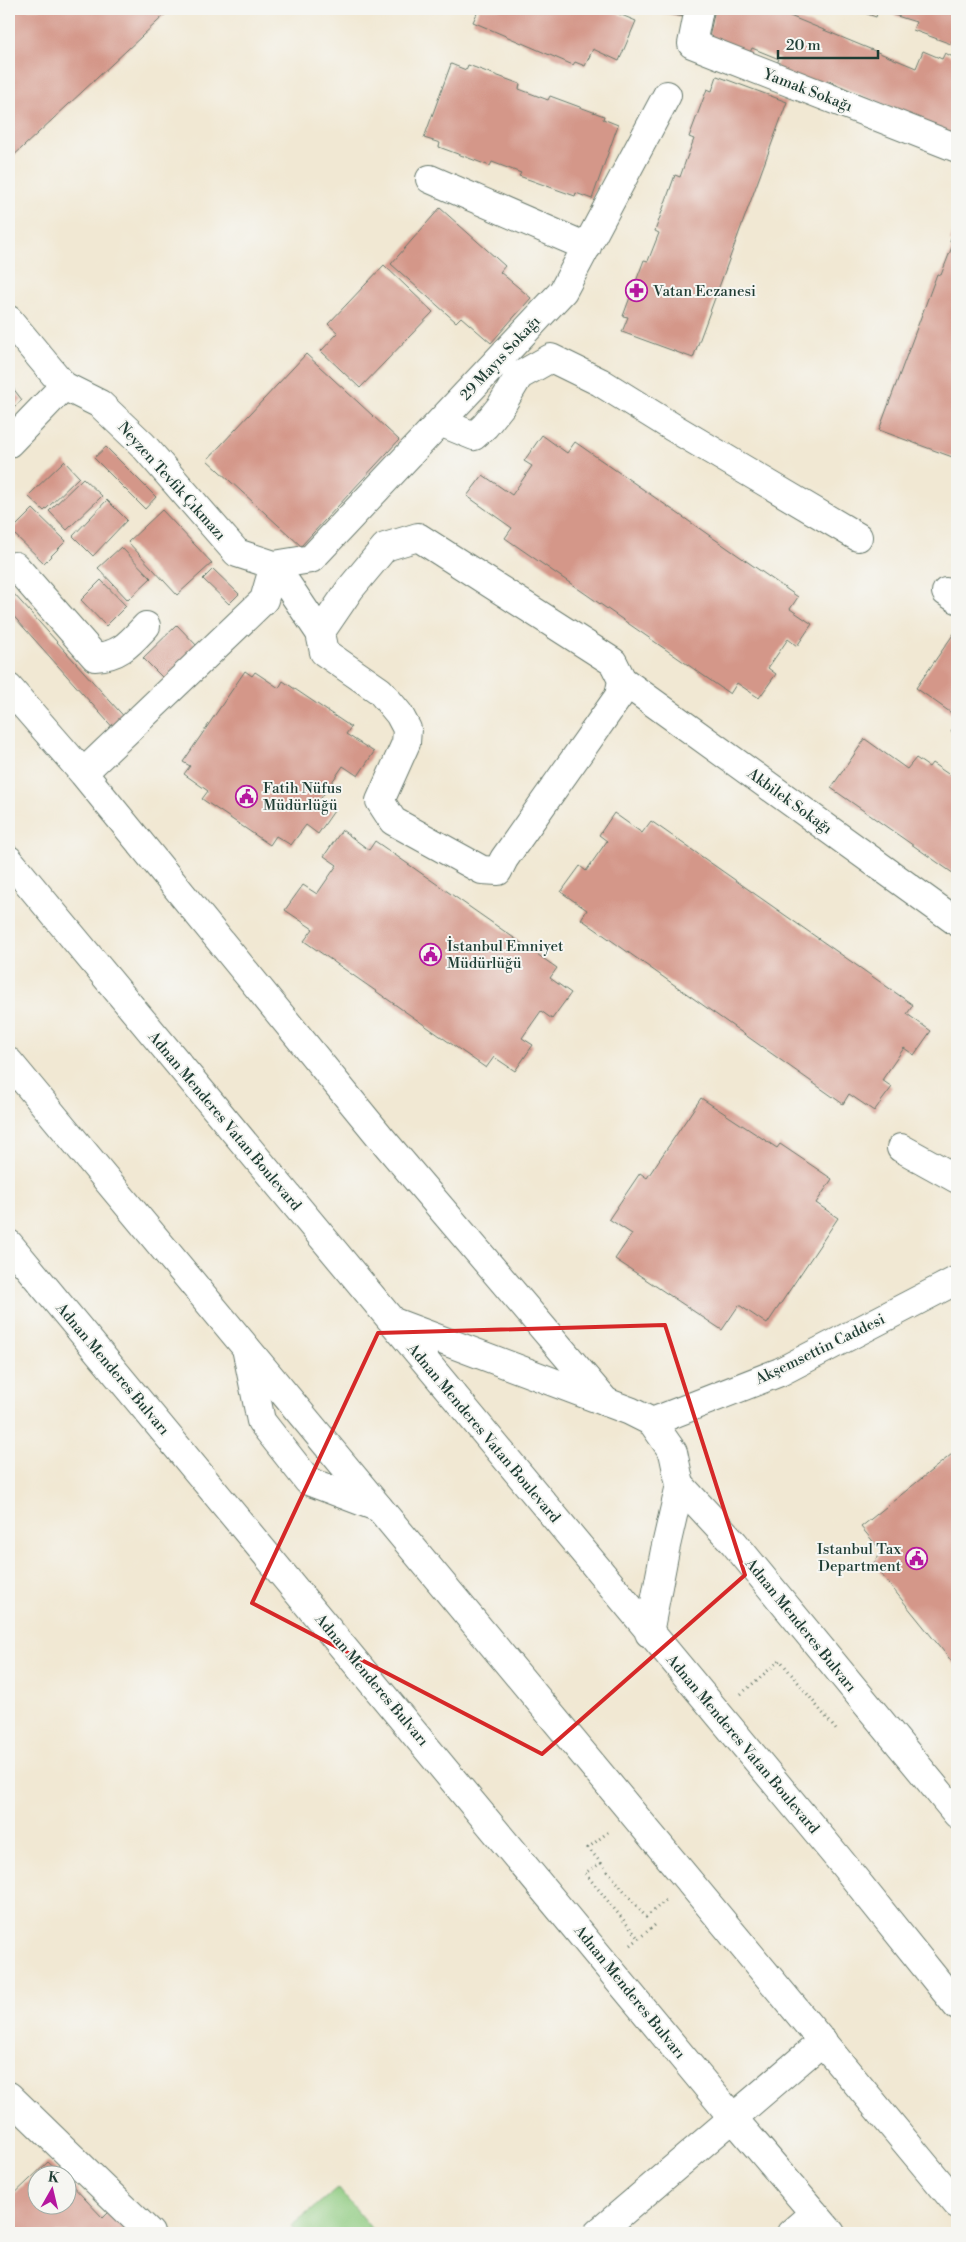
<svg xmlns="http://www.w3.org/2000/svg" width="966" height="2242" viewBox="0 0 966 2242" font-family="'Libre Bodoni',serif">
  <rect width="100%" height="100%" fill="#f6f6f2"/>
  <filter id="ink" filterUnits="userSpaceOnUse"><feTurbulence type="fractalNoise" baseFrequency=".02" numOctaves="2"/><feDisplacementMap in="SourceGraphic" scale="10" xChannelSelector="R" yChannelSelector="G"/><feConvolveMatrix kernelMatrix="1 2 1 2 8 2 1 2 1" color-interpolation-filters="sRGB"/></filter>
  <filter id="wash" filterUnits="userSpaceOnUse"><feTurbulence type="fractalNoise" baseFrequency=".0096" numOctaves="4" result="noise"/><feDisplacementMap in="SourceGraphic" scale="20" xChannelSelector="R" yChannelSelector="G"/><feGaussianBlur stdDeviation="1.12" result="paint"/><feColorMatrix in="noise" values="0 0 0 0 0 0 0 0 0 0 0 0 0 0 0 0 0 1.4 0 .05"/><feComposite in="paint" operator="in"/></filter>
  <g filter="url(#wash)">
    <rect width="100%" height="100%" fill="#f1e8d3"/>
    <path fill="#8dca7f" stroke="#56845a" d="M338 2188 375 2233H297L291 2226Z"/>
    <g id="blocks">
      <path fill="#d49789" d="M9 9H171L9 160Z
        M479 9H607L636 21 619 61 593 49 585 66 575 62 573 65 473 22Z
        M640 9H685L684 17Z
        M715 9H773L916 68 923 51 942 59 945 53 957 59V142L898 111 827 80 823 91 774 70 779 59 752 48 747 59 708 42Z
        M853 9H957V36L954 35 951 44 913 30 916 22 878 10 876 17Z
        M451 64 466 70 468 65 520 84 519 89 548 100 550 96 604 116 603 119 618 125 592 199 576 193 575 196 519 176 521 173 492 162 490 166 439 147 440 143 424 138Z
        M717 76 787 102 693 358 622 332 628 317 623 316 644 260 648 261 659 233 655 231 675 175 680 177 686 160 694 139 689 137 707 89 712 91Z
        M440 208 505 266 500 272 531 298 491 343 461 317 456 322 391 264Z
        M957 221V450L955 458 879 430 937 274 941 275 948 257 954 242 950 241Z
        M384 265 433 312 360 388 321 351 338 333 328 324Z
        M306 354 399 440 301 546 207 460Z
        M9 383 22 400 9 411Z
        M542 435 567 453 575 442 798 597 790 609 812 624 797 646 788 639 768 668 776 674 759 698 737 683 730 694 505 538 512 528 467 496 483 475 512 495 532 466 524 461Z
        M106 447 156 497 145 509 94 458Z
        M64 461 79 477 44 511 28 496Z
        M83 478 102 496 67 530 49 511Z
        M107 500 127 520 93 556 73 536Z
        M33 509 66 541 44 563 11 531Z
        M162 510 212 563 177 595 128 542Z
        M121 547 151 578 128 600 98 568Z
        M213 569 239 594 229 604 203 579Z
        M101 580 126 606 106 626 81 600Z
        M13 593 128 721 116 731 9 611V596Z
        M177 625 199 648 165 680 143 658Z
        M957 629V717L916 688Z
        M245 671 252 676 255 672 279 688 283 681 351 727 346 734 374 752 358 776 343 766 319 801 334 811 318 834 306 825 291 845 276 836 270 845 202 799 208 791 184 774 190 766 183 762Z
        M957 722V735L951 731Z
        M865 739 907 769 916 758 929 767 932 763 957 780V876L831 788Z
        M614 813 642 833 651 821 913 1005 907 1014 931 1031 914 1055 904 1048 882 1080 892 1087 874 1111 849 1094 843 1104 581 919 587 910 561 892 580 866 586 871 607 841 599 835Z
        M342 830 369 850 375 841 557 968 550 978 571 993 552 1019 541 1011 522 1038 533 1045 515 1071 494 1057 486 1068 304 941 313 929 285 910 303 885 317 894 337 865 324 856Z
        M701 1098 777 1148 780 1144 832 1179 816 1203 838 1218 767 1324 739 1305 722 1330 615 1259 632 1234 609 1219 640 1173 647 1178Z
        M957 1450V1668L873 1564 882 1552 861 1527Z
        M48 2162 61 2174H38V2204H68V2181L103 2218 110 2211 132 2233H9V2199Z"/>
    </g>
  </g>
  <g filter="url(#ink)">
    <use href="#blocks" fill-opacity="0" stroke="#68796c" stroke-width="1"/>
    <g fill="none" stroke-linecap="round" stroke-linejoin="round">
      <defs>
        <path id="minor" d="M699 9 692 44 957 148
          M430 179 587 247
          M9 320 64 386
          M440 422 474 436 485 426 501 406 519 376 551 358 600 382 674 428 858 537
          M9 443 64 386 100 404 143 445 237 553 274 565 311 559 563 291 667 95
          M418 537 613 662 622 680 619 696 504 859 498 871 482 870 393 821 380 801 406 743 407 729 399 714 380 691 324 652 320 633 350 589 385 547Z
          M274 565 320 633
          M9 568 15 566 95 657C120 656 130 643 146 626
          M946 592 957 599
          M622 680 957 922
          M9 688 83 773 382 1139 606 1402
          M83 773 264 600 274 565
          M901 1148 957 1179
          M246 1348 261 1421 308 1481 379 1508
          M680 1485 734 1543 957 1814
          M9 2096 150 2233
          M598 2233 733 2118 831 2233
          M791 2233 814 2213"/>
        <path id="major" d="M9 860 838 1858 957 2006
          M9 1062 957 2204
          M9 1244 733 2118 823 2041
          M394 1322 630 1411 652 1422 673 1452 680 1485 665 1550 649 1633
          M652 1422 780 1372 957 1280"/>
      </defs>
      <use href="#minor" stroke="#68796c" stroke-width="30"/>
      <use href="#major" stroke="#68796c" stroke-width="30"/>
      <path stroke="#68796c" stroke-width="3" stroke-dasharray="1 4" stroke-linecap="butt" d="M741 1694 780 1660 837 1731
        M608 1832 588 1848 601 1863 585 1873 639 1939
        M601 1863 646 1917 666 1900
        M631 1945 655 1925"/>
      <use href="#minor" stroke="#fff" stroke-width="28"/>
      <use href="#major" stroke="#fff" stroke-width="28"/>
    </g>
  </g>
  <path fill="none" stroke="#d62828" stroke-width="4" stroke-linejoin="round" d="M665 1325 745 1575 542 1754 252 1603 378 1333Z"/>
  <defs>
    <symbol id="pharmacy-ring" viewBox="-11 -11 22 22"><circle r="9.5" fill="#f6f6f2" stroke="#b5179e" stroke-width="1.5"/><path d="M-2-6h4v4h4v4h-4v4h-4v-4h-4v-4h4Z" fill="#b5179e"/></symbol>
    <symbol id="civic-ring" viewBox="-11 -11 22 22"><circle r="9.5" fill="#f6f6f2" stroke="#b5179e" stroke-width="1.5"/><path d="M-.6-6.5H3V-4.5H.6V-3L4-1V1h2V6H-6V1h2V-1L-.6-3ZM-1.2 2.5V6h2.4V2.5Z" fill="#b5179e"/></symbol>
  </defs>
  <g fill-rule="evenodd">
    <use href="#pharmacy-ring" x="624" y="278" width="25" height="25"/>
    <use href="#civic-ring" x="234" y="784" width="25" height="25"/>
    <use href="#civic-ring" x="418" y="942" width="25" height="25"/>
    <use href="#civic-ring" x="904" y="1546" width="25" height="25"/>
  </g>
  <g text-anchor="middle" stroke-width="4" stroke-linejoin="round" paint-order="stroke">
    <g font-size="15" fill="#1f3d34" stroke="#f6f6f2">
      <text transform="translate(808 90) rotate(21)" y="5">Yamak Sokağı</text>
      <text transform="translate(500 358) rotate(-47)" y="5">29 Mayıs Sokağı</text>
      <text transform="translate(172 481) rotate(48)" y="5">Neyzen Tevfik Çıkmazı</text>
      <text transform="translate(790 801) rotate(36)" y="5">Akbilek Sokağı</text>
      <text transform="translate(225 1121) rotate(50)" y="5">Adnan Menderes Vatan Boulevard</text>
      <text transform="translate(820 1349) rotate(-26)" y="5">Akşemsettin Caddesi</text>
      <text transform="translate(113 1369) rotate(50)" y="5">Adnan Menderes Bulvarı</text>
      <text transform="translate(484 1433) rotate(50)" y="5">Adnan Menderes Vatan Boulevard</text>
      <text transform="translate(801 1625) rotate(51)" y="5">Adnan Menderes Bulvarı</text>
      <text transform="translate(372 1680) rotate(50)" y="5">Adnan Menderes Bulvarı</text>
      <text transform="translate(743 1744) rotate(50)" y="5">Adnan Menderes Vatan Boulevard</text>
      <text transform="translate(630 1992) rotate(51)" y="5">Adnan Menderes Bulvarı</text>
    </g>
    <g font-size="15" fill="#1f3d34" stroke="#f6f6f2" text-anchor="start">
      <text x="653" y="296">Vatan Eczanesi</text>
      <text x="263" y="793">Fatih Nüfus<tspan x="263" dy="17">Müdürlüğü</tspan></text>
      <text x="447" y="951">İstanbul Emniyet<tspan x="447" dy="17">Müdürlüğü</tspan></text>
      <text x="901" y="1554" text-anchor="end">Istanbul Tax<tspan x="901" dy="17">Department</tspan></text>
    </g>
  </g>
  <rect width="966" height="2242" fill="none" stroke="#f6f6f2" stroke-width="30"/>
  <g transform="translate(52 2190) rotate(8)"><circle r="24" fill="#f6f6f2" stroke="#a0aca6"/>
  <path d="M0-4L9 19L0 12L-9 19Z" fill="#b5179e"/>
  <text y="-8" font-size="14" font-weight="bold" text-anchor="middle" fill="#1f3d34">K</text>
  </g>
  <path d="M778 50v8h100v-8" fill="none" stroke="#1f3d34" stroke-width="2.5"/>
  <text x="786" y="50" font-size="15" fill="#1f3d34" stroke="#f6f6f2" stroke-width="4" paint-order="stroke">20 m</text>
</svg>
